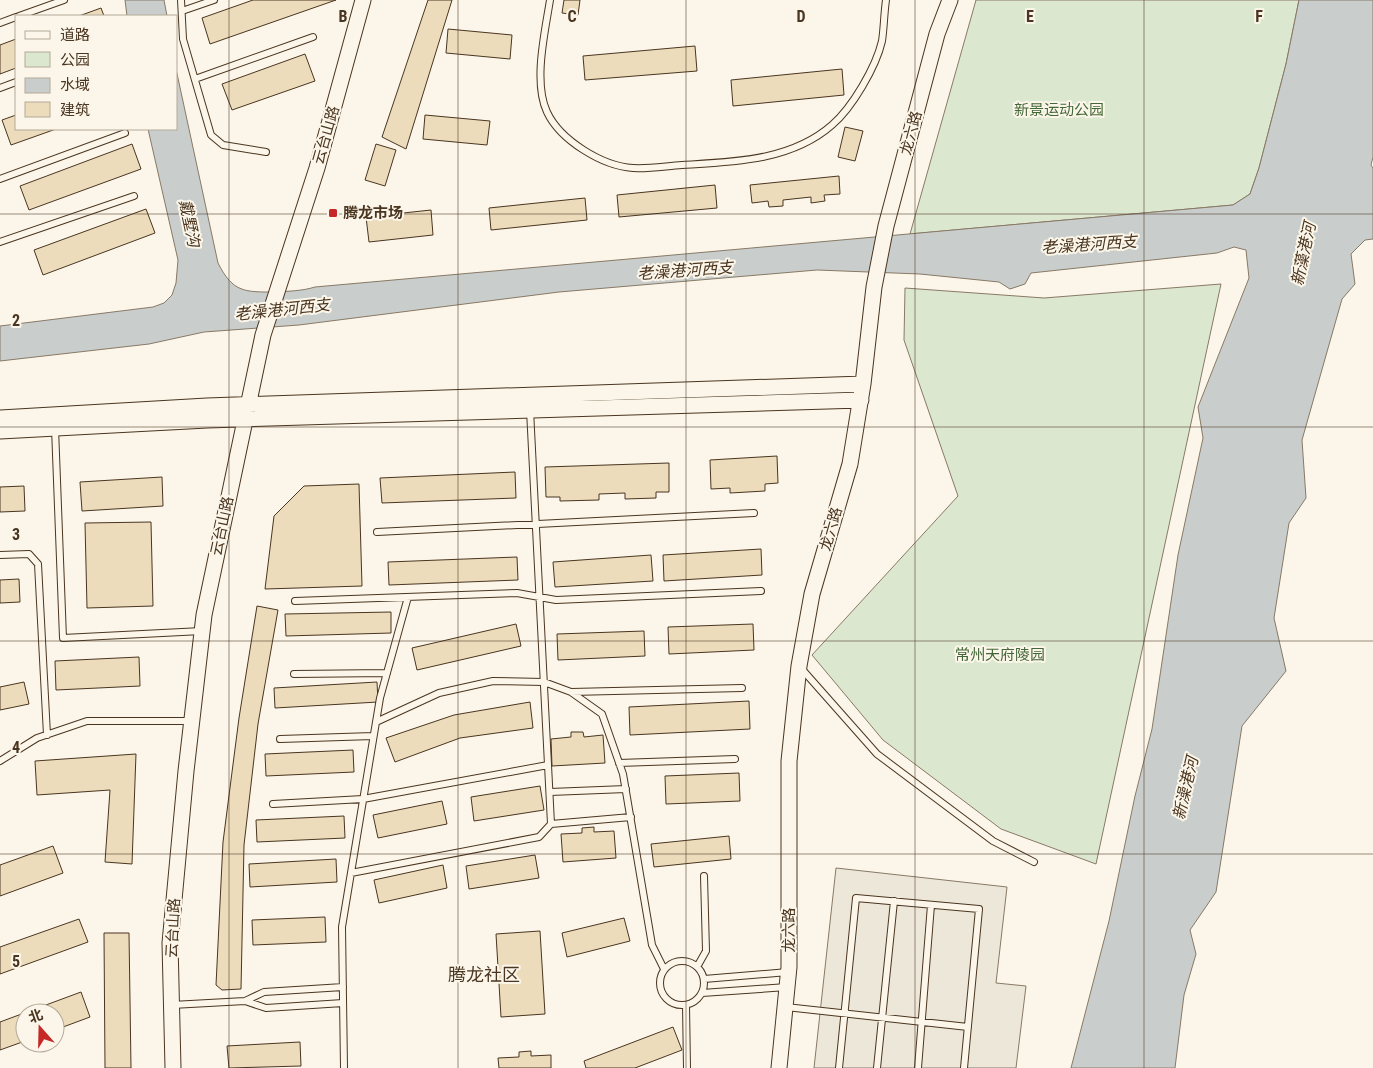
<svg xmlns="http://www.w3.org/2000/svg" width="1373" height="1068" viewBox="0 0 1373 1068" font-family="'Roboto Condensed','Noto Sans SC',sans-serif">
  <rect width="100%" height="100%" fill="#fbf6e9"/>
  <path fill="#dce7d0" stroke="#887966" d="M976 0H1299L1286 64 1259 168 1250 194 1233 205 910 234Z
    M1221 284 1096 864 1001 829 883 740 812 655 958 496 904 340 905 288 1044 298Z"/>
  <path fill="#ede7d9" stroke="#887966" d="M836 868 1007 887 996 983 1026 986 1016 1068H814Z"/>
  <path fill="#c9cecd" stroke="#887966" d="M125 0H164L167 16H127Z
    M1299 0H1373V157L1371 165 1373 168V239L1365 240 1351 254 1355 284 1342 299 1302 440 1306 498 1289 523 1274 618 1286 671 1242 726 1216 892 1190 930 1196 954 1184 995 1175 1068H1071L1109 921 1135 796 1152 729 1178 555 1203 438 1198 407 1249 278 1246 250 1234 247 1217 253 1031 273 1025 284 1010 289 999 282 920 274 817 270 559 292 299 325 204 332 149 344 0 361V326L153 307 164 303 172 295 176 283 178 260 148 129H176V69L218 263C233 293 245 292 276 292 290 291 302 291 315 287L1233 205 1250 194 1259 168 1286 64Z"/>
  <path fill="#ecdcbc" stroke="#4a3520" d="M253 0H336L210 44 202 18Z
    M428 0H452L406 149 382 137Z
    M564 0H580L578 15 562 13Z
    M101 8 104 16H79Z
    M448 29 512 35 510 59 446 53Z
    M16 39V68L0 74V45Z
    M695 46 697 71 585 80 583 56Z
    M305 54 315 81 232 110 222 84Z
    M842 69 844 95 733 106 731 80Z
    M16 115V129H56L11 145 2 120Z
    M425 115 490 121 487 145 423 139Z
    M845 127 863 131 855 161 838 157Z
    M132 144 141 169 29 210 20 186Z
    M376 144 396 150 385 186 365 180Z
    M839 176 840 194 824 195 825 201 811 203V197L783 200V206L769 207 768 201 752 203 750 185Z
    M715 185 717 208 619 217 617 195Z
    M585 198 587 220 491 230 489 208Z
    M146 209 155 233 43 275 34 250Z
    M431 210 433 235 369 242 366 217Z
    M777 456 778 483 765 484V491L730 493V488L711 489 710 460Z
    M669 463V492H656V498L625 499V493L599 494V500L560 501V497H546L545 467Z
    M515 472 516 498 382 503 380 478Z
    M162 477 163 506 82 511 80 482Z
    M359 484 362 586 265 589 274 516 304 486Z
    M24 486 25 511 0 512V487Z
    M151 522 153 606 87 608 85 523Z
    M761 549 762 575 664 581 663 555Z
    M651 555 653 581 555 587 553 562Z
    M517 557 518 580 389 585 388 562Z
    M19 579 20 602 0 603V580Z
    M257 606 278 610 258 724 244 845 241 989 222 990 216 985 223 842 239 718Z
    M391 612V633L286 636 285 614Z
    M516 624 521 646 417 670 412 648Z
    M753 624 754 650 669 654 668 627Z
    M644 631 645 656 558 660 557 634Z
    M139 657 140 686 56 690 55 661Z
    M24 682 29 704 0 710V687Z
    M377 682 378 702 275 708 274 688Z
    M749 701 750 729 630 735 629 707Z
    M530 702 533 728 460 738 395 762 386 738 454 715Z
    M571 732H583L584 737 603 735 605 763 552 766 551 739 571 737Z
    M353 750 354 772 266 776 265 754Z
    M136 754 132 864 105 862 110 790 37 795 35 761Z
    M739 773 740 801 666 804 665 776Z
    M540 786 544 810 474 821 471 797Z
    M442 801 447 824 378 838 373 815Z
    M344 816 345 838 257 842 256 820Z
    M594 827V832L614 831 616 858 563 862 561 834 582 833V828Z
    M729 836 731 859 654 867 651 844Z
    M53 846 63 873 0 896V865Z
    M535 855 539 878 469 889 466 866Z
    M336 859 337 882 250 887 249 864Z
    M443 865 447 888 379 903 374 880Z
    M325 917 326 942 253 945 252 920Z
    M624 918 630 941 567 957 562 933Z
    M79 919 88 942 0 974V947Z
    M540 931 545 1014 501 1017 496 934Z
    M104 933H129L131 1068H105Z
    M81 992 90 1017 55 1030V1013H25V1041L0 1050V1022Z
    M673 1027 682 1050 635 1068H586L584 1061Z
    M300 1042 301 1066 229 1068 227 1046Z
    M531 1051V1056L551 1055V1068H499L498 1058 519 1057V1052Z"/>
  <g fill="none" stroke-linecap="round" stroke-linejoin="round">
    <defs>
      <path id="service" d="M181 0 183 39 211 135 223 145 266 152
        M550 0C545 32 533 82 547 112 560 140 602 166 633 168 649 169 666 166 682 165 733 162 791 161 832 125 852 108 876 67 882 41 884 28 884 14 886 0
        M182 11 214 0
        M19 16 64 0
        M0 23 16 17
        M195 79 313 37
        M0 88 16 82
        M0 179 125 133
        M0 242 134 196
        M55 428 63 638 202 631
        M377 532 754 513
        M0 555 29 554 38 564 47 735
        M295 601 517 593 556 600 761 591
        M800 667 877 754 993 841 1034 862
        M294 674 387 673
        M571 692 742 688
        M376 722 439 693 493 681 544 682 571 692 602 714 623 774 652 945 664 969
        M280 739 373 736
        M0 761 37 738 87 721H191
        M619 763 735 759
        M550 792 626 789
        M273 804 363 799 548 765
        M551 824 631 817
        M351 873 539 837 551 824 530 410
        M660 983a22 22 0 1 1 44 0a22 22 0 1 1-44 0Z
        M697 967 706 951 704 876
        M704 979 788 972
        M702 993 787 987
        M245 1001 264 992 343 987
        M172 1005 245 1001 266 1008 343 1003
        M686 1005 687 1068
        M786 1007 968 1027
        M344 1068 342 927 380 698 408 597
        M839 1068 856 898 979 909 964 1068
        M877 1068 894 901
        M918 1068 931 905"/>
      <path id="tertiary" d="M0 418 207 406 863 384
        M0 431 207 420 861 400
        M173 1068 170 943 186 771 204 615 263 335 317 168 363 0
        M779 1068 789 967V761L799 666 812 594 850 464 863 384 874 287 886 226 937 34 950 0"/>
    </defs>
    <use href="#service" stroke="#4a3520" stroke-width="8"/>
    <use href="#tertiary" stroke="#4a3520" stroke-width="17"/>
    <use href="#service" stroke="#fbf6e9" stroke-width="6"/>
    <use href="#tertiary" stroke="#fbf6e9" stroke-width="15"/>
  </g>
  <path fill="none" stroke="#4a3520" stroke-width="1" stroke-opacity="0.55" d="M229 0V1068M458 0V1068M686 0V1068M915 0V1068M1144 0V1068M0 214H1373M0 427H1373M0 641H1373M0 854H1373"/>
  <rect fill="#c62828" stroke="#fbf6e9" stroke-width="2" x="328" y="208" width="10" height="10" rx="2.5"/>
  <g text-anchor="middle" stroke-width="4" stroke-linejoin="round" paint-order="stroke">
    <g font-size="15" fill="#436837" stroke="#fbf6e9">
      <text x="1059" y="115">新景运动公园</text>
      <text x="1000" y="660">常州天府陵园</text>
    </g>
    <g font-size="15" fill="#4a3520" stroke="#fbf6e9">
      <text transform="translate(911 133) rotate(-75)" y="5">龙六路</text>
      <text transform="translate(326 135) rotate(-74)" y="5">云台山路</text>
      <text transform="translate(222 526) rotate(-78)" y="5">云台山路</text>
      <text transform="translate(831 529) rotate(-74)" y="5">龙六路</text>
      <text transform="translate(173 928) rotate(-87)" y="5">云台山路</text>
      <text transform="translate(789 930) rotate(-90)" y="5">龙六路</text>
    </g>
    <g font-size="15" font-weight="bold" fill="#4a3520" stroke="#fbf6e9" text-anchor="start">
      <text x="343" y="218">腾龙市场</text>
    </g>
    <g font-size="16" font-style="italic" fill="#4a3520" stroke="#fbf6e9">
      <text transform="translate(190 223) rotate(78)" y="6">戴墅沟</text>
      <text transform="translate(1089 244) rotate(-4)" y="6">老澡港河西支</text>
      <text transform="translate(1303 254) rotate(-78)" y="6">新藻港河</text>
      <text transform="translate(685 270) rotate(-4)" y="6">老澡港河西支</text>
      <text transform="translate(282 309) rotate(-6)" y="6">老澡港河西支</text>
      <text transform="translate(1185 788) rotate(-77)" y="6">新澡港河</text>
    </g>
    <g font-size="18" fill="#4a3520" stroke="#fbf6e9">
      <text x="484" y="981">腾龙社区</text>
    </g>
  </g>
  <g font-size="16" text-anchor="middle" font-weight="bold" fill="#4a3520" stroke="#fbf6e9" stroke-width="4" stroke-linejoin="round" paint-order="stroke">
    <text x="343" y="22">B</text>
    <text x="572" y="22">C</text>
    <text x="801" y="22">D</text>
    <text x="1030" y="22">E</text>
    <text x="1259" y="22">F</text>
    <text x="16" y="326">2</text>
    <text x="16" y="540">3</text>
    <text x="16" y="753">4</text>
    <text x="16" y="967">5</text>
  </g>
  <rect x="15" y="15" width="162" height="115" fill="#fbf6e9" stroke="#b4a999"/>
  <rect x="25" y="31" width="25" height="8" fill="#fbf6e9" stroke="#b4a999"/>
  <text x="60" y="40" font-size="15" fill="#4a3520">道路</text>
  <rect x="25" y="52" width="25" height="15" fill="#dce7d0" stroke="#b4a999"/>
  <text x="60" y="65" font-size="15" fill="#4a3520">公园</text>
  <rect x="25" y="78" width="25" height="15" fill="#c9cecd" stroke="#b4a999"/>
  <text x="60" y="90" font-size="15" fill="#4a3520">水域</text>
  <rect x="25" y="102" width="25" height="15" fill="#ecdcbc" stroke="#b4a999"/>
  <text x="60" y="115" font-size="15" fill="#4a3520">建筑</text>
  <g transform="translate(40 1028) rotate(340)"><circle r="24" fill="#fbf6e9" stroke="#b4a999"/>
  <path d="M0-4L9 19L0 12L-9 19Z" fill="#c62828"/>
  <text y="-8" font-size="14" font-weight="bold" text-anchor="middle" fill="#4a3520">北</text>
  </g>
</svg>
